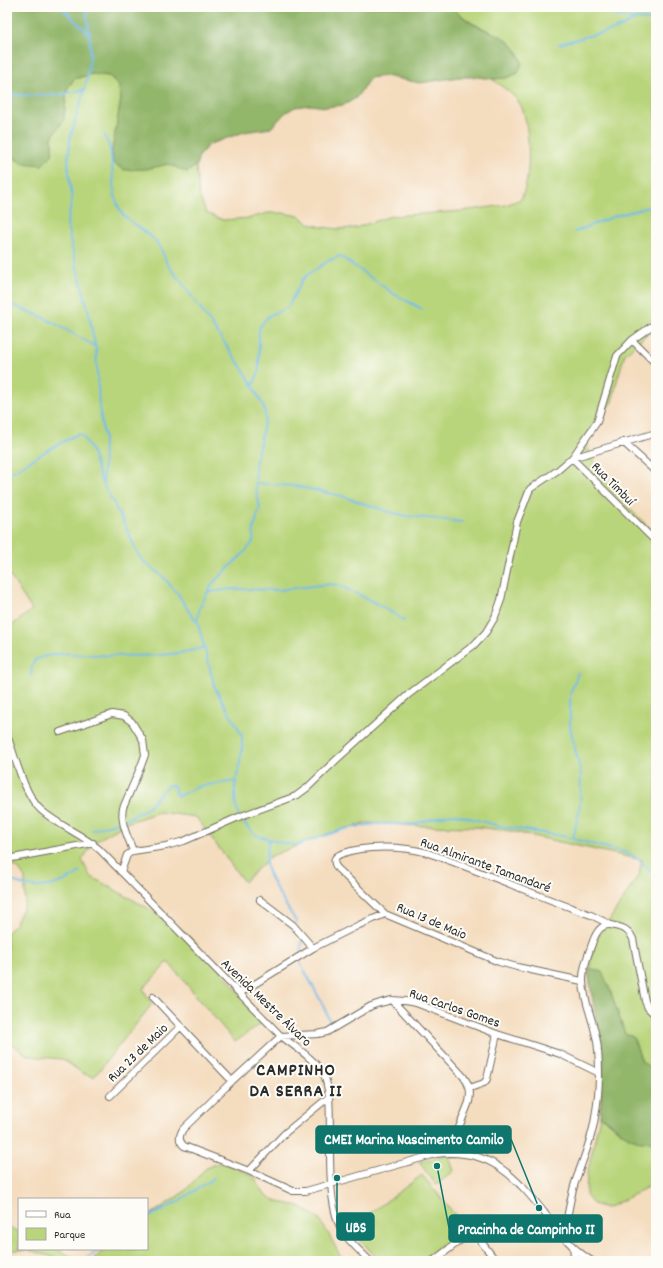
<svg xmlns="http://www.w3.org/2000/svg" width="663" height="1268" viewBox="0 0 663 1268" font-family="Dekko,sans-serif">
  <rect width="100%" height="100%" fill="#fdfcf7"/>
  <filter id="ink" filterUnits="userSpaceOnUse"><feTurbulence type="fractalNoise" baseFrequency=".025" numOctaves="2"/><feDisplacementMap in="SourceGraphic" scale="8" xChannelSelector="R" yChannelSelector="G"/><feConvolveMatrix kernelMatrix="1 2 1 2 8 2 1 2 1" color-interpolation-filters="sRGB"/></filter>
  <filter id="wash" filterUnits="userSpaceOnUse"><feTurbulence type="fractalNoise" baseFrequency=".012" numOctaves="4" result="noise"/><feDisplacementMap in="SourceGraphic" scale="16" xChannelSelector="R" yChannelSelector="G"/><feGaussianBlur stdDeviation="0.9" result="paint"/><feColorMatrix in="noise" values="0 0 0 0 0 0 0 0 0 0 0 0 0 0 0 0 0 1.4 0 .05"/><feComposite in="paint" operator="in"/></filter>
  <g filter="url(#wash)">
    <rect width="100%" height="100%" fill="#f4dcbe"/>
    <path fill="#b9d57b" stroke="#728053" d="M450 7H656V326L625 354 618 377 612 402 596 423 587 438 588 449 599 473 617 497 656 534V1071L642 1062 633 1037 625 1034 609 987 602 973 590 968 593 945 639 875 642 860 510 831 477 827 424 826 366 823 327 834 271 856 244 882 196 817 159 812 129 822 94 842 82 860 90 876 153 911 183 931 215 962 262 1023 235 1042 168 962 143 989 152 1004 94 1077 84 1074 62 1059 38 1057 27 1055 12 1044H7V932L16 923 25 904V878L18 868 7 864V623L10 627 32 610 7 571V153L22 163 52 155V137L64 119 67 89 74 79 92 74 109 76 118 84 121 99 112 151 162 165 168 164 187 172 196 166 199 195 206 213 223 220 250 218 268 213H283L299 216 310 224 322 227 339 229 355 228 391 216 462 211 506 205 521 199C524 192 526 185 527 178 530 160 529 119 520 104 513 93 502 87 492 79L506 78 518 73 522 63 519 53 493 33 472 23Z
      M600 1116C608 1120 613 1127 620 1131 631 1138 644 1142 656 1141V1182L624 1200 606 1208 593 1204 586 1195 587 1175Z
      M448 1154 454 1171 436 1185 419 1162Z
      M218 1163H224L254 1176 264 1194 278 1202 300 1206 318 1218 328 1233 343 1261H92L105 1249H147V1217L184 1192 205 1169Z
      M422 1175 466 1228 420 1261H379L350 1228Z
      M7 1227 19 1232V1249H55L82 1261H62L59 1259C43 1254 23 1246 7 1252Z"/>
    <path fill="#92b66b" stroke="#5e704b" d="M7 7H450C458 12 465 20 473 24 497 36 512 35 522 63L518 73 506 78 492 79 478 77H459L420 83 385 76 370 78 356 98 344 105 326 107 310 105 295 107 285 113 271 128 244 132 208 145 199 156 196 166 187 172 168 164 147 169 124 170 113 163 112 151 121 99 118 84 109 76 92 74 74 79 67 89 64 119 52 137V155L42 165 22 163 7 153Z
      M590 968 602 972 609 987 625 1034 633 1037 642 1062 656 1071V1141C624 1144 624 1129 600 1116L603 1063 589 977Z"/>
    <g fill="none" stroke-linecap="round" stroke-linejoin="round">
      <path stroke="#73baea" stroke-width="2" d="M61 7 88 33
        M86 7 90 41V56L87 80 70 139 68 163 72 200 67 223 71 245 88 309 96 350 99 405 104 438 103 485
        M597 7C614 19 636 20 656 20
        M559 44 588 36 614 30 637 19
        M7 95H57L83 90
        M104 134C106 139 109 144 110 149 115 171 109 197 124 216L155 240 162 251 167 264 188 291 247 375 263 405 265 411V419L255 465 256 490 260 507 254 527 253 542 245 552 219 577 212 584 200 607 197 620 215 688 242 735V751L235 786V796L236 807 241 820 255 835 282 843 297 845 344 829 375 824H414L446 815 455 814 499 826 562 836 627 853C640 857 646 868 656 876
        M574 232 615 216 656 205
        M7 303 45 318 95 346
        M253 386 259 371V329C262 324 265 318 270 315 275 312 282 311 288 307L302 280 306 276 328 261 340 256 394 294 422 309
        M7 475 48 450 74 436 78 434 83 436 92 452 100 478 123 521 138 554 142 560 164 578 178 594 191 615 197 621
        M256 483 295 486 342 496 389 512 407 516 462 522
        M208 592 234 589 278 590 330 584 340 586C363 596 384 606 404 621
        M31 676 32 666 35 660C54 651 75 654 95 655 130 656 172 658 205 647
        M92 830 127 819 147 808 168 785H173L175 789 176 795 178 796 200 786 237 781
        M269 839C268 847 266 856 266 864 266 877 290 911 297 923
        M573 839 580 805 581 774 570 727V694L578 673
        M7 880C15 881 21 885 29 886 46 890 66 882 80 872
        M301 951 302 938
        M301 963 303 968 323 1005 330 1022
        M147 1218 177 1202 214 1178
        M82 1261 101 1249"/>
    </g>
  </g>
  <g filter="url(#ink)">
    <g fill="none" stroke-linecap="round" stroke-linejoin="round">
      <defs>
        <path id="minor" d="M632 340 656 364
          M623 442 656 472
          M572 458 656 542
          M572 458 656 433
          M60 732 112 714 124 716 132 722 143 740 145 755 141 766 123 808C120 823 128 837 133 851
          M7 735C15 756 24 795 41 810 59 826 82 834 100 850L281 1036C295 1047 315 1059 324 1075 327 1082 328 1089 329 1097 332 1133 325 1198 341 1229 348 1241 360 1251 370 1261
          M7 859 93 843
          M121 872 127 855 133 851 166 846 184 841 241 816 296 796 307 788 336 760 409 694 474 645 486 632 495 617 501 600 517 522 530 489 558 470 572 458 597 422 617 356 632 340 656 323
          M260 900 293 925 313 948
          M385 914 337 868C333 862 333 857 341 854 364 845 404 846 428 853 452 861 476 871 500 880 530 892 560 904 591 915L609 924
          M240 993 313 948 359 925 385 914 499 962 517 967 582 981
          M153 997 232 1081
          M392 1000 463 1076C470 1085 471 1092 469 1102L449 1153
          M470 1088 484 1083 487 1079 497 1034
          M110 1096 181 1026
          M249 1171 285 1133 329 1097
          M564 1237C567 1220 569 1203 574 1186 581 1163 592 1141 595 1117 599 1095 600 1072 598 1050 597 1027 584 1005 583 982 582 968 589 953 593 941 597 930 603 922 615 926 624 928 629 930 633 939L645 1001 648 1008 656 1016
          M573 1248 575 1261
          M433 1261 470 1233 476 1235 496 1261
          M592 1261C572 1249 561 1234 547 1216 516 1177 490 1147 436 1154L306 1191H293L249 1171 184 1146C178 1140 179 1136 183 1129L232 1081 281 1036 318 1034 327 1032 371 1006 380 1003 392 1000 405 1001 416 1003 497 1034 560 1054 599 1073"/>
      </defs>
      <use href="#minor" stroke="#71695e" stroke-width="8"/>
      <use href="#minor" stroke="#fff" stroke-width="6"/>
    </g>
  </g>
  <g text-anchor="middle" stroke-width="4" stroke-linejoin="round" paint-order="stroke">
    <g font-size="14" fill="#2b2b2b" stroke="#fdfcf7">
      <text transform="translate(614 483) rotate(45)" y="5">Rua Timbuí</text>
      <text transform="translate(486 864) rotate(20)" y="5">Rua Almirante Tamandaré</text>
      <text transform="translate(432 920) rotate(23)" y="5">Rua 13 de Maio</text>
      <text transform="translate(267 1002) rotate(44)" y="5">Avenida Mestre Álvaro</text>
      <text transform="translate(455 1007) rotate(19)" y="5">Rua Carlos Gomes</text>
      <text transform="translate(137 1052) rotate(-44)" y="5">Rua 23 de Maio</text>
    </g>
    <g font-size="18" font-weight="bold" letter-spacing="1" fill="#2b2b2b" stroke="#fdfcf7">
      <text x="296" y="1075">CAMPINHO<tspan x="296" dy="21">DA SERRA II</tspan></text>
    </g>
  </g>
  <path fill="none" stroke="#0f766e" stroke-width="1.5" d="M539 1208L511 1139M337 1178L337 1227M437 1166L449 1228"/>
  <g fill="#0f766e" stroke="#fdfcf7" stroke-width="1.5">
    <circle cx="539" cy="1208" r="4"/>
    <circle cx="337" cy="1178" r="4"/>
    <circle cx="437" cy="1166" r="4"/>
  </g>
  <g fill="#0f766e" stroke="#0f766e" stroke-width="1.5">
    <rect x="316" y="1126" width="195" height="27" rx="4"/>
    <rect x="337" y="1213" width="37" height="27" rx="4"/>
    <rect x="449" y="1215" width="153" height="27" rx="4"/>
  </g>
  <g font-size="15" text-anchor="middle" font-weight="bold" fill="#fff">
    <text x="414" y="1144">CMEI Marina Nascimento Camilo</text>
    <text x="356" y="1232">UBS</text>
    <text x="526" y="1234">Pracinha de Campinho II</text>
  </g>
  <rect width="663" height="1268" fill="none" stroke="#fdfcf7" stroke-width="24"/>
  <rect x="18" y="1198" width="130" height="52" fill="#fdfcf7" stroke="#a9a8a5"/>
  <rect x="26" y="1211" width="20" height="6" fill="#ffffff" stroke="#a9a8a5"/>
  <text x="54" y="1218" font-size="12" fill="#2b2b2b">Rua</text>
  <rect x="26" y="1228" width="20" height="12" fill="#b9d57b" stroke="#a9a8a5"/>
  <text x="54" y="1238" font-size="12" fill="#2b2b2b">Parque</text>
</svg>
